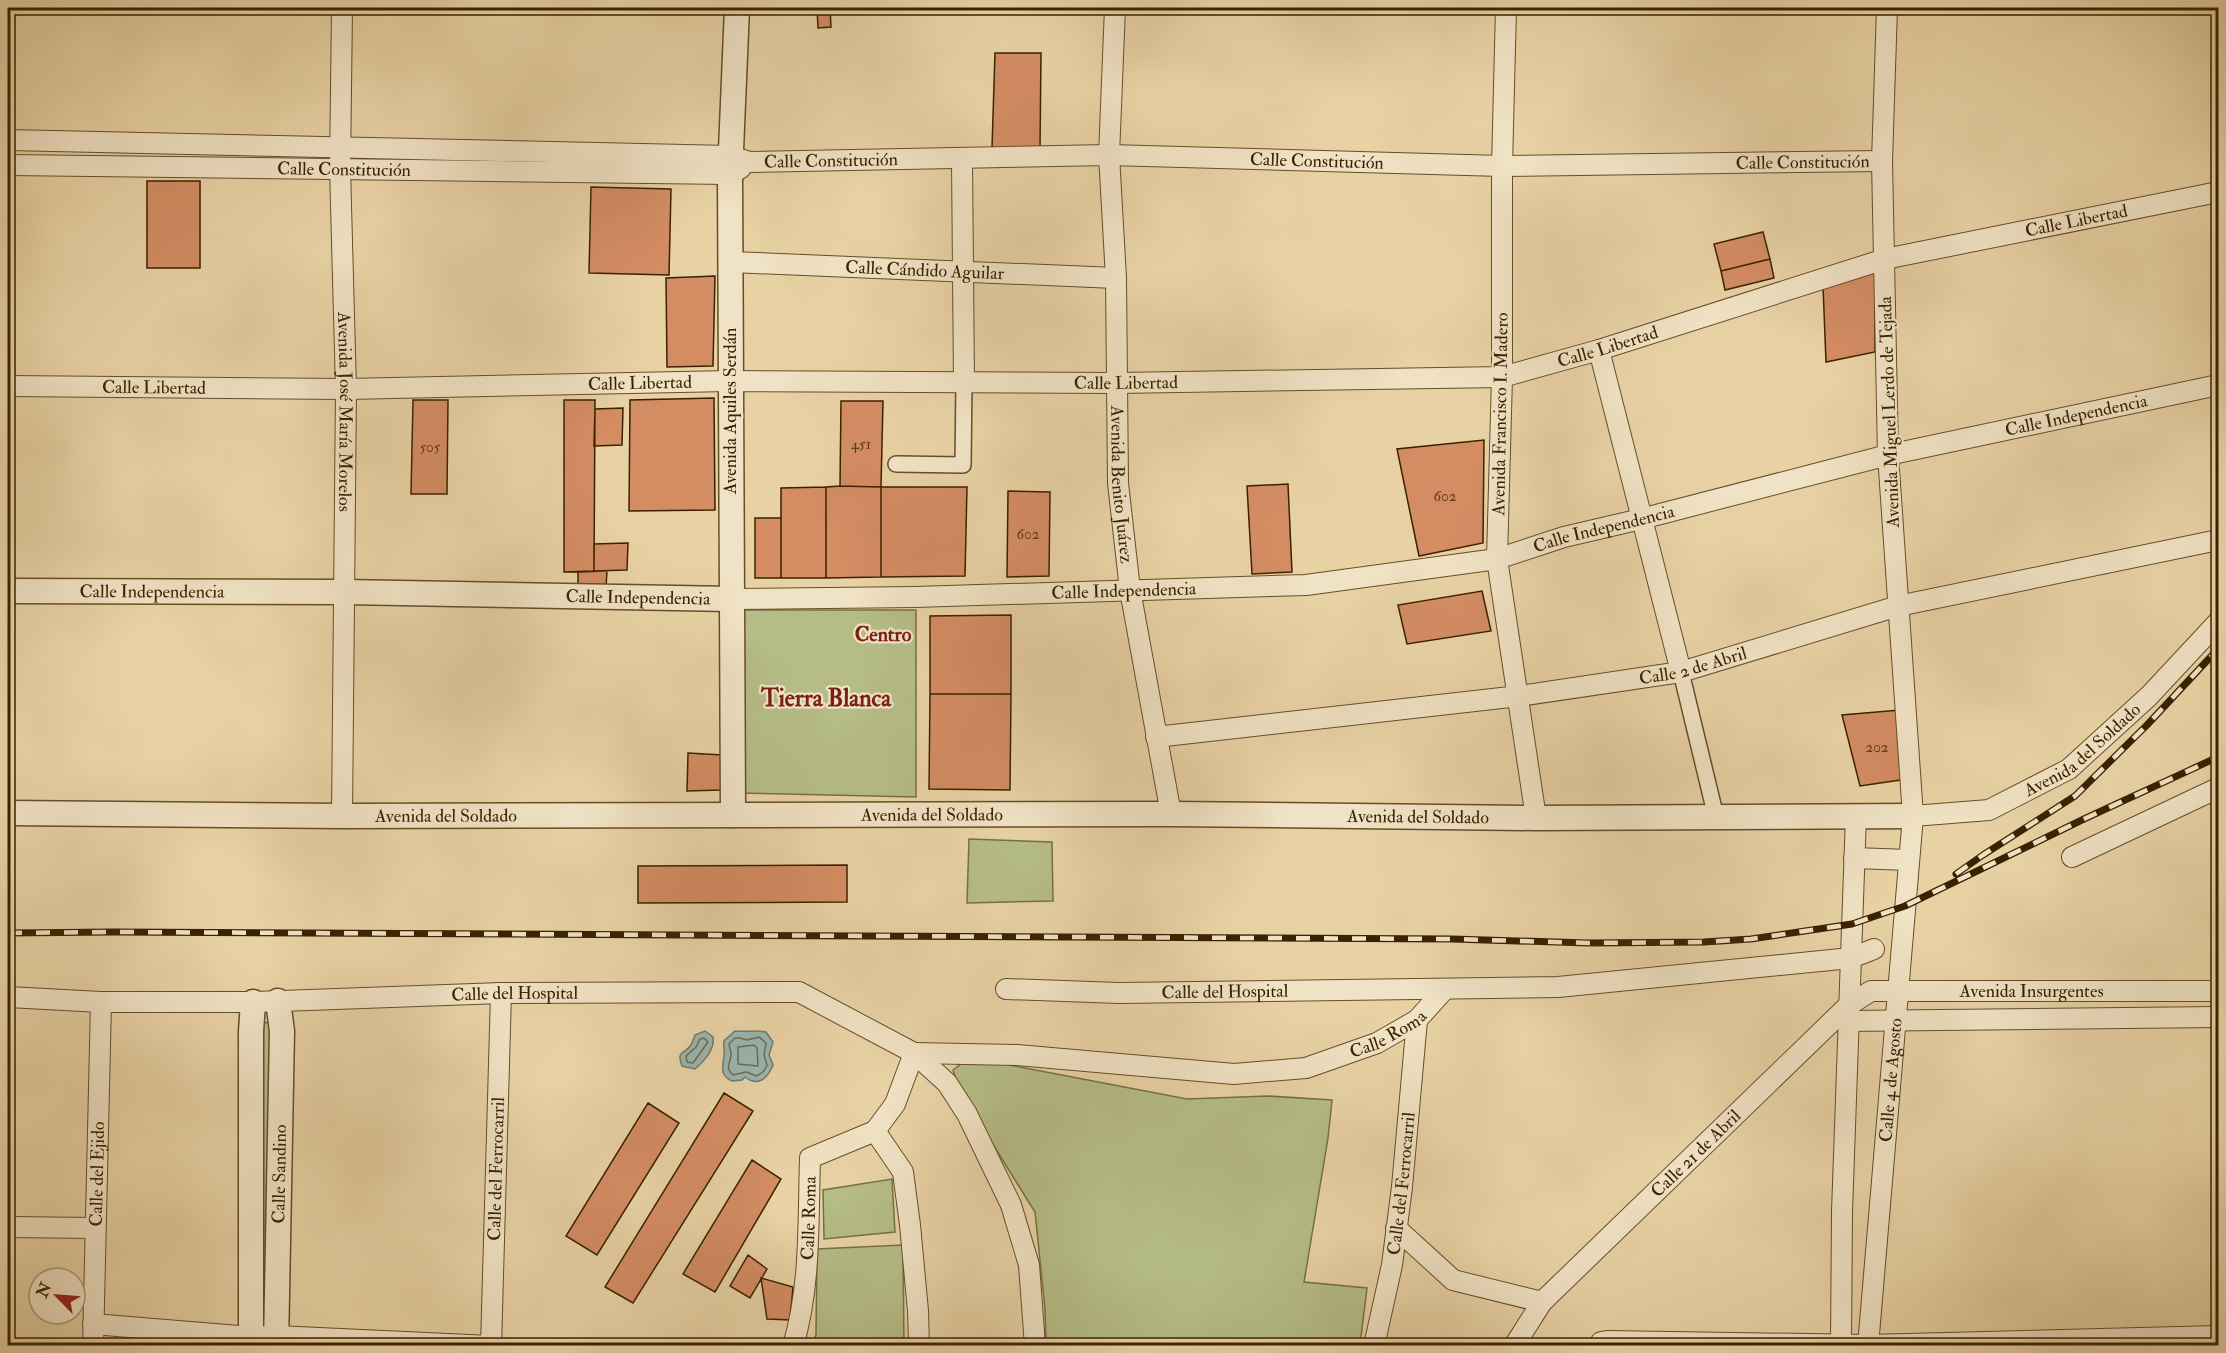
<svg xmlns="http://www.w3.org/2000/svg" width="2226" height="1353" viewBox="0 0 2226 1353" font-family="'IM FELL Double Pica',serif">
  <rect width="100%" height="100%" fill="#e8d2a4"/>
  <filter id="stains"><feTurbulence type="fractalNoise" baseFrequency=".00333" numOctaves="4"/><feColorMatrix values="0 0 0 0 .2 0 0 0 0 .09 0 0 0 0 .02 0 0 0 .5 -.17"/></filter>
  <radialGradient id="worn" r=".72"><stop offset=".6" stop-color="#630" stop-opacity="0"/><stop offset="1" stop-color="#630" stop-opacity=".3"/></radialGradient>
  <path fill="#b5bc86" stroke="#776f43" stroke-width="1.5" d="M737 610H916V797L736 793Z
    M969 839 1052 842 1053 901 967 903Z
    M260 1022 271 1023V1288L252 1290Z
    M966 1060 999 1063 1187 1099 1268 1096 1332 1100 1328 1138 1304 1282 1367 1288 1360 1345H1046L1045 1309 1035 1212 959 1090 953 1070Z
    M892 1179 895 1232 824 1239 823 1190Z
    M903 1245 904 1345 810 1346 816 1335 817 1249Z"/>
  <path fill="#9ab5af" stroke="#737a69" stroke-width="1.5" d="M705 1031 713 1037C715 1050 704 1061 695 1069L682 1066C676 1050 684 1055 691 1045 693 1042 694 1038 695 1035Z
    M735 1031C746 1032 755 1030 766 1032L773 1042 769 1055 773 1065C768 1077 759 1088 745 1077L742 1080 732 1081C719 1075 723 1067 724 1055 725 1051 723 1046 724 1041Z"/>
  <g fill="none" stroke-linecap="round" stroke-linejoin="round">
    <path stroke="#6a6c58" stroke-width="1.5" d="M704 1038 708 1042 693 1063 687 1062 686 1056 696 1047 700 1039Z
      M740 1038 747 1040 759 1037 766 1043 764 1055 767 1065 764 1071 757 1076 746 1072 733 1075C724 1067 731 1063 731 1054 731 1050 729 1047 729 1044L735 1038Z
      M754 1045 757 1048 758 1066 738 1064V1047Z"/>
  </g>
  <path fill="#d48c63" stroke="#392200" stroke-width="1.5" d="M817 8H830L831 27 818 28Z
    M995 53H1041L1040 148H992Z
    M147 181H200V268H147Z
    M591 187 671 189 669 275 589 273Z
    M1763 232 1770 259 1721 271 1714 244Z
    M1770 259 1774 278 1725 290 1721 271Z
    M1875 272V352L1826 362 1823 286Z
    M715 276 713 366 667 367 666 278Z
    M714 398 715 510 629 511 630 400Z
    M413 400H448L447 494H411Z
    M564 400H595L594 571 564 572Z
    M841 401H883L881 487 840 486Z
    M623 408 622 445 594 446 595 409Z
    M1484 440 1483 543 1419 556 1397 449Z
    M1288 484 1292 572 1252 574 1247 486Z
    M840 486 881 487V577L826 578V487Z
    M826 487V578H781V488Z
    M881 487H967L965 576 881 577Z
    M1008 491 1050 492 1049 576 1007 577Z
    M755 518H781V578H755Z
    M628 543 627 570 594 571V544Z
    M607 571 606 587H578V572Z
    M1482 591 1491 631 1407 644 1398 605Z
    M1011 615V694H930V616Z
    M930 694H1011L1010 790 929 789Z
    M1900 710 1907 779 1860 786 1842 715Z
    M688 753 722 755 721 790 687 791Z
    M847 865V902L638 903V866Z
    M724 1093 753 1111 633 1303 605 1287Z
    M648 1103 679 1123 597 1255 566 1236Z
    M752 1160 781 1179 715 1292 683 1274Z
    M748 1255 767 1269 750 1298 730 1286Z
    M761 1278 793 1287 790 1320 767 1319Z"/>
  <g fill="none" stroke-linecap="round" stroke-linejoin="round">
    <defs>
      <path id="pedestrian" d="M896 464 963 465 964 383
        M1681 672 1716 817"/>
      <g id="minor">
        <path id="s1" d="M342 8 340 168 346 389 342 816"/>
        <path id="s2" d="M1115 8 1109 155 1116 278 1118 483 1130 590 1171 814"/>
        <path d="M1506 8 1502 166V377L1497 559 1536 818"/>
        <path id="s3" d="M8 140 730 156 750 162 1109 155 1502 166 1882 161"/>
        <path d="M962 159 964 383"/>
        <path id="s4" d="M8 165 730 174 741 168"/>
        <path id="s5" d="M731 262 1116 278"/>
        <path d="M1599 350 1681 672"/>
        <path id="s6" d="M8 386 346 389 729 381 1118 383 1502 377 1599 350 1885 259 2218 192"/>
        <path id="s7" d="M731 599 915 597 1306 585 1497 559 1564 537 1641 519 1888 455 2218 385"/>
        <path id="s8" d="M1156 737 1519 696 1681 672 1898 606 2218 540"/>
        <path id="s9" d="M1913 816 1989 810 2069 769 2149 696 2218 622"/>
        <path d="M2072 857 2218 788"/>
        <path d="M1854 858 1909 860"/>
        <path id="s10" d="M1006 989 1119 993 1558 987 1851 958 1874 949"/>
        <path id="s11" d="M8 997 101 1002H253L501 993 799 992 914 1053 947 1083 967 1114 1011 1205 1029 1265 1035 1346"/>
        <path d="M1848 1021 2218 1017"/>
        <path id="s12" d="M914 1053 1017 1055 1234 1074 1306 1068 1377 1043 1417 1020 1444 990"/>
        <path d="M875 1131 903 1172 910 1225 918 1311 919 1346"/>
        <path d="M8 1227 94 1228"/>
        <path d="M1396 1228 1453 1280 1542 1302"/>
        <path id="s13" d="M93 1324 251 1337 276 1336 491 1346 501 993"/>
        <path id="s14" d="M93 1346 101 1002"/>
        <path id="s15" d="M793 1346C811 1286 808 1220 810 1158L875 1131 895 1104 914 1053"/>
        <path id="s16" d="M1374 1346 1392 1265 1402 1187 1417 1020"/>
        <path id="s17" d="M1514 1346 1542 1302 1849 1005 1871 991H2218"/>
        <path d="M1599 1346 1601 1342 1607 1341 1868 1345 2218 1336"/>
        <path d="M1841 1346 1842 1212 1856 815"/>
        <path id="s18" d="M1868 1346 1913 816 1888 455 1882 161 1887 8"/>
      </g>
      <g id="tertiary">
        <path id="s19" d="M8 591 345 592 731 599"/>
        <path id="s20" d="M8 813 342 816 1171 814 1536 818 1913 816"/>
        <path d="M733 815 730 174 737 8"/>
        <path d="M251 1346V1032L253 1002"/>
        <path id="s21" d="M276 1346 282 1031 278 1001"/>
      </g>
    </defs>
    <use href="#pedestrian" stroke="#654e29" stroke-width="18"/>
    <use href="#minor" stroke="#654e29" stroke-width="22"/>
    <use href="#tertiary" stroke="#654e29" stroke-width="27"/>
    <use href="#pedestrian" stroke="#f0e2c4" stroke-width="15"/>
    <use href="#minor" stroke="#f0e2c4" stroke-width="20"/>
    <use href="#tertiary" stroke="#f0e2c4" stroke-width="24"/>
    <defs>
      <path id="rail" d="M1956 874 1983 855 2075 796 2147 725 2218 649
        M8 933 114 932 1452 939 1589 943 1704 942 1751 939 1852 924 1905 906 2084 819 2218 757"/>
    </defs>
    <use href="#rail" stroke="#392200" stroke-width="7"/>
    <use href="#rail" stroke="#f0e2c4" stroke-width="4.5" stroke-dasharray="14" stroke-linecap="butt"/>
  </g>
  <g text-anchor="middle" stroke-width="4.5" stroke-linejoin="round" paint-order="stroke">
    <g font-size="15" fill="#603c19">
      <text x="861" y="449">451</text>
      <text x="430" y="452">505</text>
      <text x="1445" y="501">602</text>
      <text x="1028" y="539">602</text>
      <text x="1877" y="752">202</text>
    </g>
    <g font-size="18" fill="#392200" stroke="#f0e2c4">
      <text dy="6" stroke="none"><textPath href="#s3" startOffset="824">Calle Constitución</textPath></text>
      <text dy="6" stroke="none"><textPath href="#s3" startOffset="1310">Calle Constitución</textPath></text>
      <text dy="6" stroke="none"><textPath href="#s3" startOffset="1796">Calle Constitución</textPath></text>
      <text dy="6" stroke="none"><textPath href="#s4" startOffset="336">Calle Constitución</textPath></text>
      <text dy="6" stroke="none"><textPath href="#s6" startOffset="2090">Calle Libertad</textPath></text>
      <text dy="6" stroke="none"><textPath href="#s5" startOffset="194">Calle Cándido Aguilar</textPath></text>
      <text dy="6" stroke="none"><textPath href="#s6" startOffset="1604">Calle Libertad</textPath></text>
      <text dy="6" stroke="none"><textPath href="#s6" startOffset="632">Calle Libertad</textPath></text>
      <text dy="6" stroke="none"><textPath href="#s6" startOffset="1118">Calle Libertad</textPath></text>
      <text dy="6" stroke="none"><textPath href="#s6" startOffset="146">Calle Libertad</textPath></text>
      <text transform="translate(730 411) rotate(-90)" y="6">Avenida Aquiles Serdán</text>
      <text dy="6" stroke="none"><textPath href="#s1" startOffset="404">Avenida José María Morelos</textPath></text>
      <text transform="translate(1889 412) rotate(-92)" y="6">Avenida Miguel Lerdo de Tejada</text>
      <text transform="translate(1500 414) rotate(-89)" y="6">Avenida Francisco I. Madero</text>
      <text dy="6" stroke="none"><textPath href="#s7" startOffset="1365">Calle Independencia</textPath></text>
      <text dy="6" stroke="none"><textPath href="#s2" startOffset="477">Avenida Benito Juárez</textPath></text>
      <text dy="6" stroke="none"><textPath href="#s7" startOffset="879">Calle Independencia</textPath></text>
      <text dy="6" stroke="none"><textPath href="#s7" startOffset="393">Calle Independencia</textPath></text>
      <text dy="6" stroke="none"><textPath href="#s19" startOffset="144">Calle Independencia</textPath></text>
      <text dy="6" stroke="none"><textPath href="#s19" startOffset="630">Calle Independencia</textPath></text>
      <text dy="6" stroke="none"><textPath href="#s8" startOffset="542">Calle 2 de Abril</textPath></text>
      <text dy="6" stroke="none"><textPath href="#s9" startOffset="188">Avenida del Soldado</textPath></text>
      <text dy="6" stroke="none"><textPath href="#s20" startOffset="924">Avenida del Soldado</textPath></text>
      <text dy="6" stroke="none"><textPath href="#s20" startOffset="438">Avenida del Soldado</textPath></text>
      <text dy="6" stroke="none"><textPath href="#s20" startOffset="1410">Avenida del Soldado</textPath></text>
      <text dy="6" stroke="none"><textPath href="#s17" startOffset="666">Avenida Insurgentes</textPath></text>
      <text dy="6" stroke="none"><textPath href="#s10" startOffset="219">Calle del Hospital</textPath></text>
      <text dy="6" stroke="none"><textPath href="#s11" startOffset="507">Calle del Hospital</textPath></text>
      <text dy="6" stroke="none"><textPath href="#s12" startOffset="482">Calle Roma</textPath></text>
      <text dy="6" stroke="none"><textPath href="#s18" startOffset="267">Calle 4 de Agosto</textPath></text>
      <text dy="6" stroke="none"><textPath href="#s17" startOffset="266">Calle 21 de Abril</textPath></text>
      <text dy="6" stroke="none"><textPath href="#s13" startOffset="576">Calle del Ferrocarril</textPath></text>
      <text dy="6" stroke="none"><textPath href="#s21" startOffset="172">Calle Sandino</textPath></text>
      <text dy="6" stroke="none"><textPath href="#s14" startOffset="172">Calle del Ejido</textPath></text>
      <text dy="6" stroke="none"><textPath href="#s16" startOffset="165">Calle del Ferrocarril</textPath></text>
      <text dy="6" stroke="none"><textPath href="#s15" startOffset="129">Calle Roma</textPath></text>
    </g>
    <g font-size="20" font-weight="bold" fill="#7a1f14" stroke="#f0e2c4">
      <text x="883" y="641">Centro</text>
    </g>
    <g font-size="24" font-weight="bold" fill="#7a1f14" stroke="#f0e2c4">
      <text x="826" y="706">Tierra Blanca</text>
    </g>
  </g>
  <rect width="2226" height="1353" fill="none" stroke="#e8d2a4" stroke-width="30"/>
  <rect x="9" y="9" width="2208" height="1335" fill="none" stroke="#392200" stroke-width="3"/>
  <rect x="15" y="15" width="2196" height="1323" fill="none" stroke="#392200" stroke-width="1.5"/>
  <g transform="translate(57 1296) rotate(295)"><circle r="28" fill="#f0e2c4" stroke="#a79576" stroke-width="1.5"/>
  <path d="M0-4.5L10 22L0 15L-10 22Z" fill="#8f2418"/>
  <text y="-9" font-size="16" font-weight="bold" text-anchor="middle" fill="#392200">N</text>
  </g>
  <rect width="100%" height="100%" filter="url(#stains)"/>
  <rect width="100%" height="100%" fill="url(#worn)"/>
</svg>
